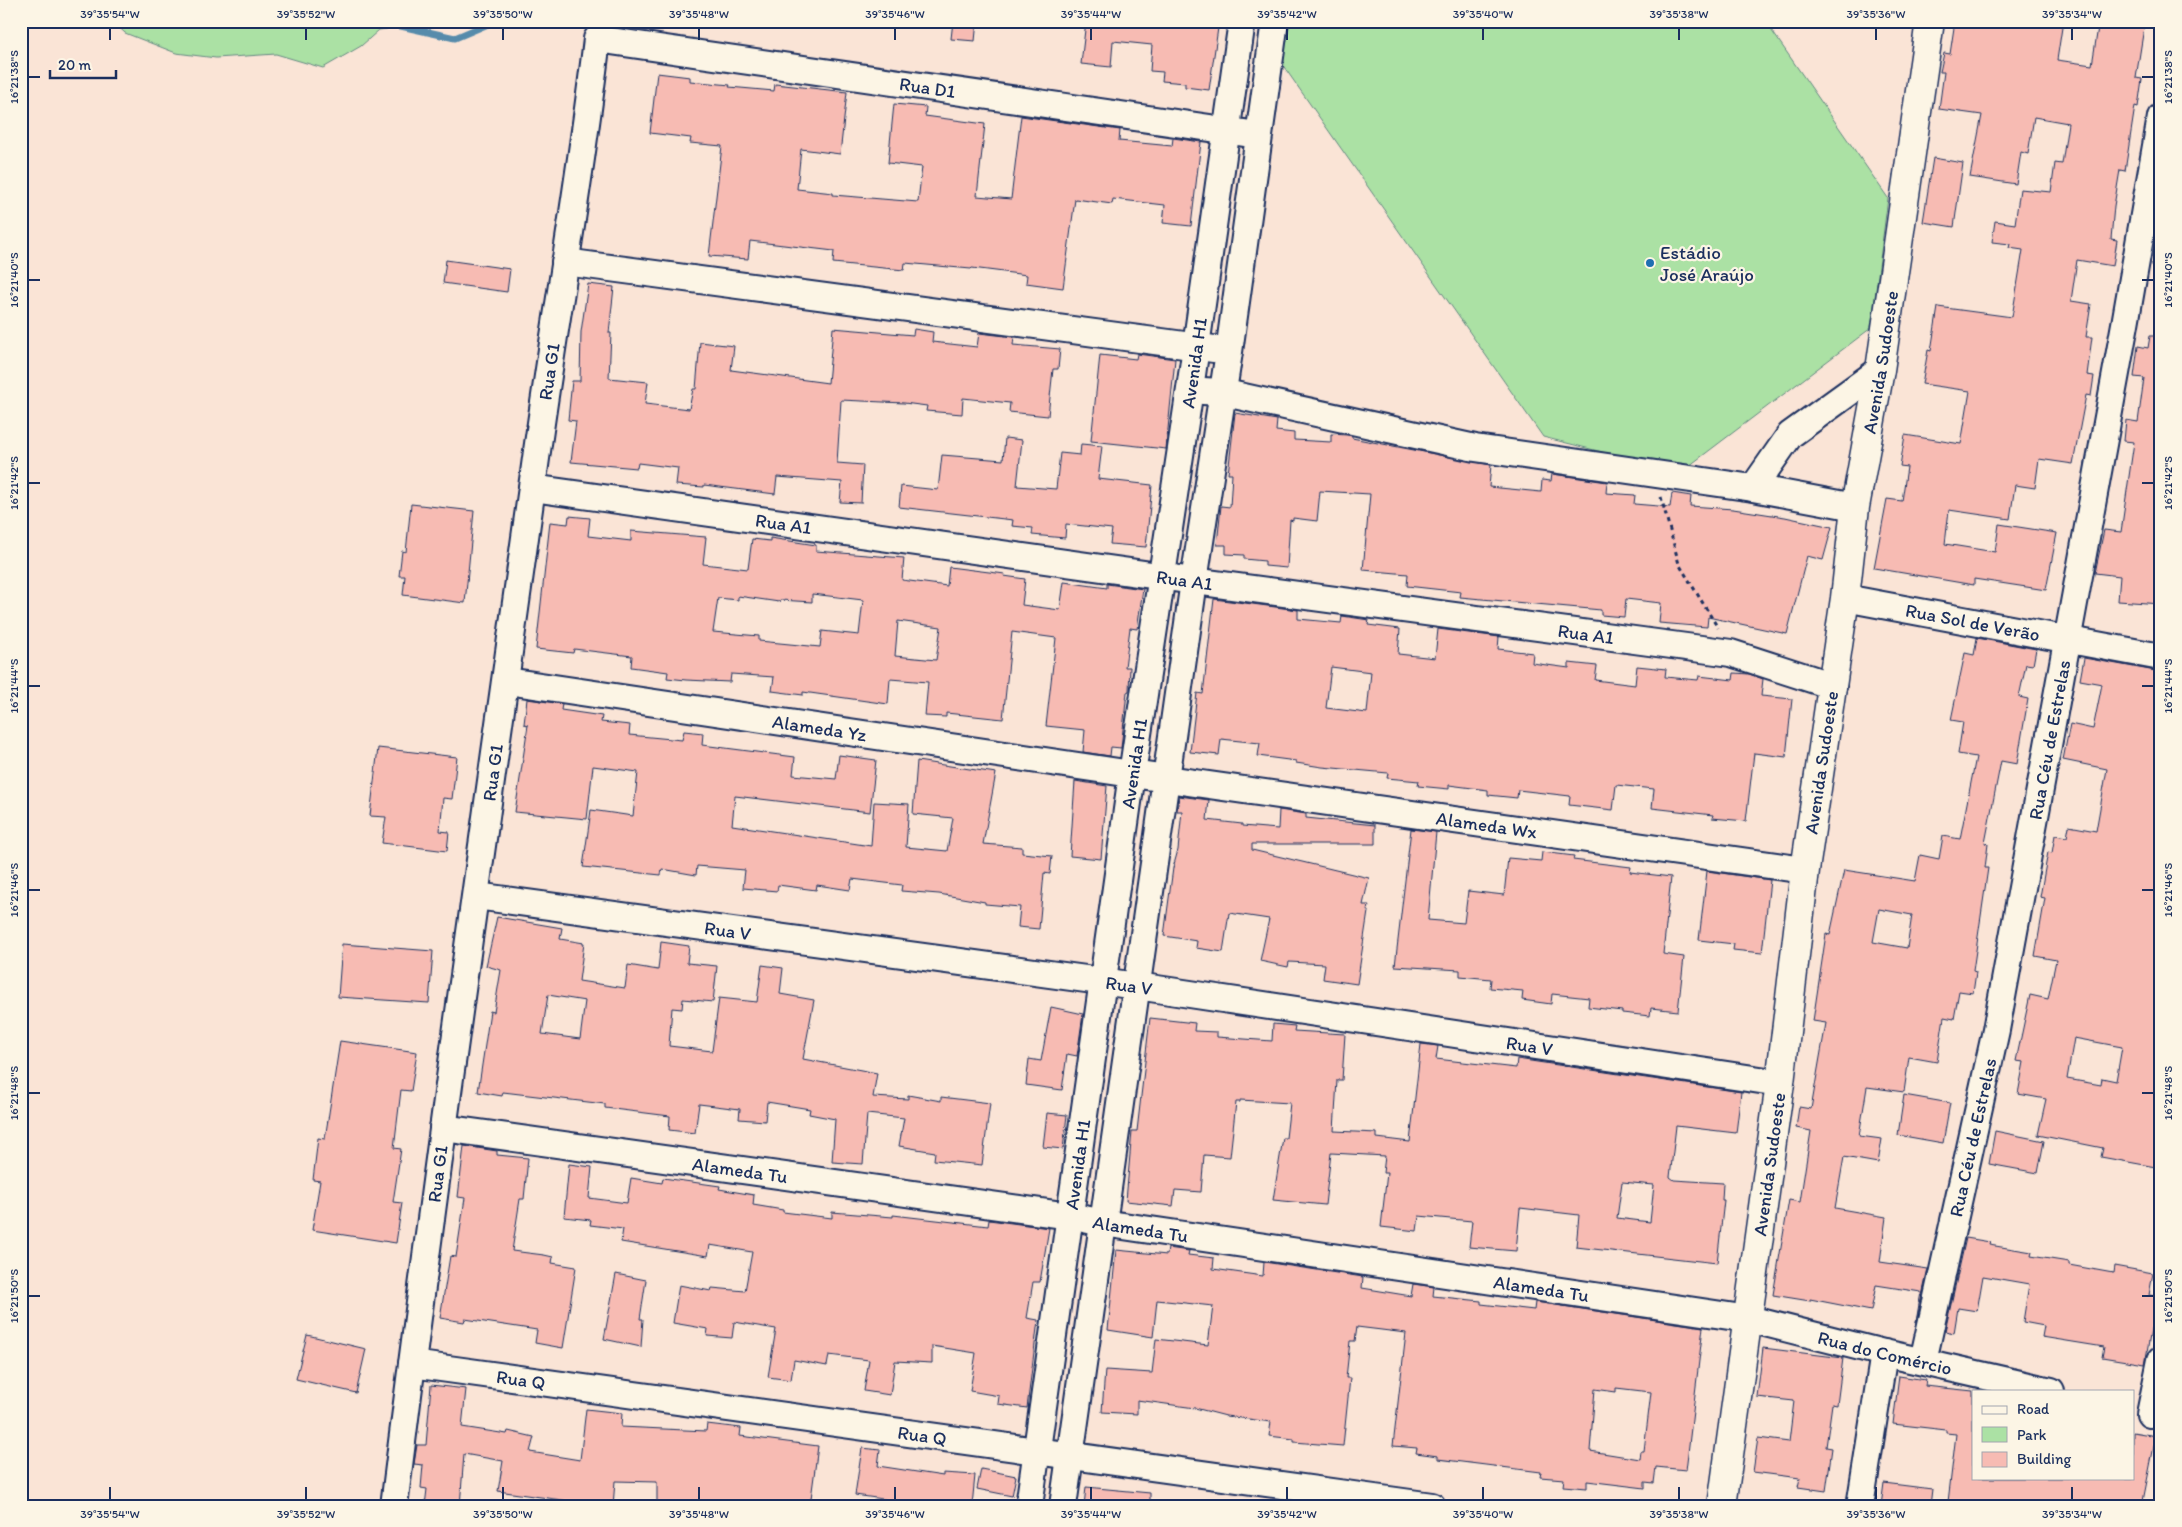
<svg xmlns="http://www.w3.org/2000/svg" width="2182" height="1527" viewBox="0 0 2182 1527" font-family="Itim,sans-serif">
  <rect width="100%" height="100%" fill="#fae4d6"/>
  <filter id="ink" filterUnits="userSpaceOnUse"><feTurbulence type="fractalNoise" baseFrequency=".02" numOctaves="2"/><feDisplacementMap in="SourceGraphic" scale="10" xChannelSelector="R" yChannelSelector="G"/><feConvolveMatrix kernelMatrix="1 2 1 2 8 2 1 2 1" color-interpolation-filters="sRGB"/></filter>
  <g filter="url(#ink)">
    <path fill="#abe1a4" stroke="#638881" d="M112 21H393L387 29 379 30 361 46 323 68 276 54 216 58 176 53 125 33Z
      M1288 21H1765L1888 198 1871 328 1681 472 1543 437 1282 64Z"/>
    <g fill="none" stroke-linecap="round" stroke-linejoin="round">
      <path stroke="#568bab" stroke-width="7" d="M378 21 455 38 495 21"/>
    </g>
    <path fill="#f7bbb3" stroke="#1b2f5e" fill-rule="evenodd" d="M953 21H977L975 41 951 39Z
      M1086 21H1219L1209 90 1185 87V83L1162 81 1163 72 1150 71 1152 45 1113 41 1111 67 1081 64Z
      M1955 21H2063L2057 60 2092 65 2099 21H2145L2136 78 2142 79 2138 107 2135 106 2125 171 2120 170 2114 206 2111 239 2117 240 2113 266 2077 260 2071 301 2091 304 2086 337H2092L2087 375 2094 376 2091 396 2086 395 2073 464 2039 459 2035 488 2015 485 2010 519 1949 510 1945 544 1995 552 1999 524 2057 533 2046 590 1974 579V585L1874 568 1887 499 1902 501 1907 467 1900 466 1905 435 1961 444 1970 391 1922 384 1928 350 1931 351 1938 307 2012 317 2023 250 2009 248 2010 244 1992 242 1995 221 2015 224 2020 189 2051 192 2055 163 2062 164 2068 123 2034 117 2028 154 2021 152 2016 184 1970 177 1982 115 1939 109 1944 72H1940L1944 53 1950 54Z
      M657 73 690 77V81L730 85 729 87 774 91 775 84 847 92 840 154 801 149 797 189 833 193V195L918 202 922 167 888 163 894 104 926 107 925 116 985 124 977 196 1011 199 1021 116 1120 130 1119 141 1172 146 1173 138 1201 142 1191 226 1163 223 1165 205 1113 199 1112 204 1075 199 1063 288 1026 283 1027 275 972 268 971 269 905 263 904 270 833 263 834 251 750 241 748 259 709 256 722 146 690 143 691 138 650 133Z
      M1933 158 1963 163 1954 227 1923 222Z
      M446 260 510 269 507 292 443 283Z
      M588 284 614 287 609 333H611L609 378 648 382 645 404 689 409 693 389H696L700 342 734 346 731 370 828 383 833 328 913 335 914 329 933 332 932 342 977 347 979 333 1014 337 1013 345 1060 349 1058 369H1053L1048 416 1009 412 1010 403 963 398 962 414 926 411 927 406 904 403 841 400 837 463 863 465 861 503 840 502 842 482 777 477 775 494 704 485V487L676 485 678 468 638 463 637 468 571 462 576 421 568 420 572 381H580L581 332Z
      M2150 336H2161V604L2118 601 2120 576 2095 573 2104 530 2121 532 2134 442 2124 441 2126 420 2138 422 2144 378 2134 377 2138 346 2148 348Z
      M1137 354 1175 359 1166 449 1091 441 1100 355 1136 359Z
      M1235 413 1277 420 1276 431 1294 433V440L1331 442V434L1347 435 1352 436V438L1491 465 1489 487 1541 492 1542 480 1551 481 1552 474 1607 482 1606 493 1635 495 1634 504 1670 507 1672 493 1691 496 1690 506 1733 509 1785 517 1832 527 1823 560 1807 556 1787 634 1708 617 1707 627 1659 623 1661 603 1626 599 1624 617 1601 615V610L1460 597 1461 592 1407 586 1408 574 1363 570 1370 494 1320 491 1317 521 1293 518V521L1290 520 1287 568 1265 566V561L1244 559V555L1226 554V545H1217L1221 506 1230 507 1232 474H1228Z
      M1005 438 1022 440 1017 486 1056 489 1060 453 1080 455 1081 444 1102 446 1098 479 1152 485 1146 547 1110 544 1112 529 1066 524 1065 538 1032 535 1033 528 1012 526 1013 520 899 507 901 486 938 490 942 455 1003 460Z
      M411 504 474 511 465 603 403 595 405 576H399L402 551 406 552Z
      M569 516 590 518 588 536 631 541V531L706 537 703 564 748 569 752 539 770 541V538L816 545V551L904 558 902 580 947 586 949 567 1005 574 1004 576 1025 579 1022 605 1060 610 1064 582 1107 588V584L1143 589 1137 629 1130 628 1125 667H1130L1129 691 1127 692 1121 748 1111 747 1110 756 1083 752 1085 730 1046 726 1056 638 1012 632 1003 719 946 713V717L925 716 928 682 890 679 888 704 803 692V695L772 691 774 677 731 674 730 682 686 680 667 678 668 672 631 667 632 656 574 649 573 653 536 649 550 522 568 524ZM812 594 863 600 859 635 822 631 820 647 759 641V636L713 632 718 598 738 600V596L779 602 780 600 812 602ZM898 621 941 627 936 660 895 656Z
      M1214 599 1298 610V619L1341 623 1342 616 1369 620 1368 625 1400 629 1398 654 1435 658 1438 629 1499 637 1498 649 1533 653 1532 663 1569 668V663L1597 666 1595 680 1635 685 1637 666 1666 669 1665 677 1698 680 1699 676 1733 680 1734 673 1749 674 1763 679 1761 696 1792 699 1786 757 1754 753 1746 821 1712 818 1713 815 1652 808 1654 789 1616 785 1613 810 1569 805 1570 796 1518 790 1517 798 1488 795V790L1449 785V789L1418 786 1419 781 1387 778 1388 773 1322 767 1296 763V761L1258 756 1260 743 1221 739 1219 755 1190 752 1197 693 1203 694ZM1331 667 1371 672 1367 713 1326 708Z
      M1977 638 2036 649 2033 665 2026 664 2019 697 2028 699 2017 764 2001 761 1985 843 1988 844 1985 868H1988L1973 971 1976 972 1973 993 1959 991 1954 1019 1944 1017 1937 1062 1909 1057 1904 1092 1867 1087 1859 1136 1882 1139 1878 1163 1844 1157 1835 1208 1886 1217 1880 1262 1928 1269 1916 1322 1921 1292 1876 1285 1871 1311 1810 1299V1301L1773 1295 1789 1200 1800 1202 1811 1131 1796 1128 1799 1107 1811 1109 1826 1023 1813 1021 1826 934 1830 935 1844 870 1915 881 1920 855 1939 859 1943 836 1960 839 1976 757 1958 754 1963 722 1951 720 1965 653 1974 655ZM1879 909 1912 915 1907 948 1873 942Z
      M2084 658 2161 672V1168L2101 1157 2103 1148 2038 1135 2046 1099 2018 1094 2024 1062 2016 1061 2030 995 2048 999 2056 960 2035 956 2045 898 2040 897 2048 852 2052 853 2055 835 2067 837 2069 826 2096 831 2107 769 2063 760 2070 724 2093 729 2102 684 2080 680ZM2074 1038 2122 1047 2116 1081 2102 1078 2101 1085 2067 1079Z
      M527 699 562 704 561 710 602 716 601 722 630 725 629 735 682 740 684 731 703 733 702 745 795 757 793 775 836 779 839 755 876 760 870 812 735 796 732 825 871 846 874 802 909 804 906 847 947 851 953 818 913 814 917 761 996 773 983 844 1022 847V853L1052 856 1050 874 1044 873 1039 929 1018 927 1020 907 985 904V902L939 894 901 891 902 885 852 879 850 890 817 885 816 890 778 885 777 891 743 888 745 870 697 866 696 875 662 869 661 875 583 867 591 810 633 816 638 772 593 766 587 819 515 812 528 725 524 724Z
      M378 748 457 757 452 799 443 798 440 831 449 832 447 851 382 843 386 817 370 816Z
      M1075 781 1107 786 1101 859 1070 856Z
      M1179 796 1209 800 1207 820 1242 824V826L1278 829 1279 810 1306 814V818L1375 825V844H1252V850L1369 878 1363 905H1369L1357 984 1323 979 1325 964 1289 962 1288 967 1260 961 1269 919 1229 913 1223 952 1196 948 1197 941 1164 936 1173 868 1178 850 1182 811H1177Z
      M1411 829 1436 832 1428 920 1464 923 1468 891 1504 895 1508 858 1541 861 1542 852 1574 856 1573 860 1631 867 1630 872 1671 877 1663 954 1684 957 1678 1011 1651 1008 1650 1016 1622 1013V1011L1588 1007 1589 998 1552 994 1551 1004 1522 1000 1523 991 1490 988 1491 979 1460 976V970L1395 966Z
      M1707 871 1770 880 1762 953 1733 950 1734 944 1699 940Z
      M497 917 562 928 560 939 584 943 579 981 625 988 628 965 658 970 661 942 689 946 687 963 717 966 713 1002 683 999 682 1009 672 1008 669 1046 712 1051 719 998 757 1002 762 965 783 968 780 994 814 1000 803 1059 877 1073 873 1097 908 1099V1095L941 1101V1097L990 1103 982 1165 934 1160 935 1152 899 1146 904 1118 867 1114 863 1164 832 1162 835 1119 809 1114 810 1109 767 1102 765 1121 739 1119 740 1109 699 1104 695 1133 669 1130 670 1116 605 1108V1104L503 1092 502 1096 478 1092 490 1011 494 1012 501 970 486 966ZM548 995 585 1001 580 1039 542 1034Z
      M342 944 433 951 429 1003 338 997Z
      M1051 1007 1083 1014 1077 1056 1067 1054 1062 1090 1026 1085 1029 1059 1041 1061Z
      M1150 1018 1195 1023 1194 1031 1217 1032V1037L1272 1041 1273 1024 1295 1026 1294 1031 1345 1034 1342 1080H1337L1334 1131 1377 1133V1138L1410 1142 1421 1044 1438 1046 1436 1059 1516 1068 1517 1059 1741 1092 1736 1133 1676 1126 1670 1177 1674 1180 1723 1183 1722 1200H1724L1717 1263 1576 1247 1579 1215 1520 1208 1516 1251 1469 1247 1472 1221 1419 1216 1417 1231 1381 1227 1387 1173H1383L1385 1156 1331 1153 1325 1205 1273 1200 1283 1138H1286L1290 1103 1240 1100V1102H1236L1230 1157 1204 1155 1201 1192 1175 1190 1173 1206 1126 1201 1132 1131H1137ZM1622 1182 1654 1185 1650 1222 1617 1218Z
      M340 1041 417 1052 411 1091 401 1090 394 1148 401 1149 393 1202 402 1203 396 1243 312 1230 320 1181 313 1180 318 1138 325 1139Z
      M1904 1095 1950 1103 1943 1143 1898 1135Z
      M1047 1113 1067 1115 1063 1149 1043 1147Z
      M1995 1131 2044 1141 2038 1173 1989 1164Z
      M464 1146 497 1151V1155L528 1158 524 1199H520L512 1251 544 1255 553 1257 552 1263 576 1267 563 1348 535 1343 537 1330 465 1319 464 1322 440 1318 450 1256 456 1257 465 1198 458 1197Z
      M569 1164 592 1167 589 1198 627 1203 631 1178 662 1183 663 1178 720 1186 719 1189 754 1195 753 1205 783 1210V1212L832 1218V1212L893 1217V1215L988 1226 989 1220 1049 1228 1040 1282H1033L1027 1318 1038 1320 1027 1408 998 1404 999 1396 970 1391 976 1353 932 1346V1363L895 1361 890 1395 864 1391 869 1360 829 1355 827 1366 794 1360 791 1380 768 1377 776 1329 734 1322 732 1338 707 1336 708 1329 673 1323 679 1285 711 1291 712 1288 745 1291 752 1252 710 1245 708 1256 621 1242 623 1229 590 1225 591 1220 564 1217Z
      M1966 1238 1990 1242 1989 1245 2032 1252 2031 1256 2069 1262V1265L2113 1273 2114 1266 2153 1273 2149 1295 2157 1296 2145 1364 2102 1357 2104 1347 2042 1337 2044 1326 2023 1322 2029 1284 1983 1276 1977 1311 1958 1308 1954 1333 1945 1331Z
      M1168 1248 1189 1251 1188 1255 1214 1258 1213 1269 1263 1276 1264 1262 1363 1277 1362 1288 1411 1296 1413 1284 1434 1287 1433 1296 1481 1301V1304L1534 1310 1535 1302 1703 1327 1686 1470 1656 1467 1654 1483 1645 1482V1488L1587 1481V1488L1563 1486 1564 1479 1540 1477 1541 1472 1438 1459V1456L1416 1453 1417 1448 1393 1446 1406 1333 1357 1327 1355 1341H1350L1346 1378H1350L1343 1446 1294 1442V1439L1269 1436 1271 1422 1226 1416 1195 1408 1137 1400V1414L1102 1412 1105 1370 1152 1373 1156 1339 1208 1345 1213 1306 1157 1300 1153 1337 1108 1330 1116 1250 1167 1255ZM1616 1388 1651 1392 1644 1451H1641L1640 1459 1590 1451 1595 1389 1616 1392Z
      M616 1274 646 1280 640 1319H643L641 1347 604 1339Z
      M307 1335 366 1349 356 1393 296 1379Z
      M1763 1348 1843 1358 1837 1405 1832 1404 1826 1447 1832 1448 1826 1491 1798 1487 1800 1478 1753 1472 1758 1438 1789 1442 1794 1401 1757 1397Z
      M1899 1376 1926 1380 1925 1386 1973 1391V1478H2133V1432L2156 1436 2142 1506H1977L1948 1502 1956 1434 1946 1433V1430L1893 1424Z
      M431 1385 466 1389 462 1427 507 1434 508 1431 534 1437 530 1452 580 1460 586 1409 622 1413 621 1427 706 1431 707 1424 741 1428 740 1436 818 1446 810 1506H657V1482L615 1481 613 1506H575L576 1502 498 1491 503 1461 464 1454 460 1506H425L427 1489 421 1488 423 1465 414 1464 417 1445H426Z
      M862 1448 880 1450 878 1466 943 1476V1473L975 1475 972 1506H903L904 1502 855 1495Z
      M981 1469 1016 1476 1012 1496 977 1489Z
      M1884 1483 1932 1489 1930 1506H1881Z
      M1086 1487 1150 1493V1506H1084Z"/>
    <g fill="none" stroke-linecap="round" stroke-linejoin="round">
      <defs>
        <g id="minor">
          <path d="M565 262 1214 349"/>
          <path d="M1203 391 1221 392 1475 448 1753 488 1855 507"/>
          <path id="s1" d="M532 488 1194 581 1731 653 1833 686"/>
          <path d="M1753 488 1790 435 1880 370"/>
          <path id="s2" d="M1845 598 2161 657"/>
          <path id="s3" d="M507 681 1132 774 1805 870"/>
          <path id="s4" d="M476 896 1137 986 1780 1083"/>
          <path id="s5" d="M443 1128 1070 1216 1103 1223 1749 1319 1884 1353 2051 1391"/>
          <path id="s6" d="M1923 1361 1996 1030 2125 324 2161 117"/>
          <path id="s7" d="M412 1364 1432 1506"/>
          <path d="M2150 1414 2161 1360"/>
          <path id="s8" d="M394 1506C438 1151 489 798 538 444 557 309 581 175 597 39L1258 135"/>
          <path id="s9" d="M1029 1506 1132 774 1190 389 1242 21"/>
          <path d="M1063 1506 1194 581 1229 352 1275 21"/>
          <path d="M1860 1506 1884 1353"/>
        </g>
        <g id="tertiary">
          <path id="s10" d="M1722 1506 1780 1083 1805 870 1845 598 1855 507 1880 370 1930 21"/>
        </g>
      </defs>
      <use href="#minor" stroke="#1b2f5e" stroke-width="30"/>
      <use href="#tertiary" stroke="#1b2f5e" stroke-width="31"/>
      <path stroke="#1b2f5e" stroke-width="3" stroke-dasharray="4 4" stroke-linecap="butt" d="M1661 497 1679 564 1718 628"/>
      <use href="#minor" stroke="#fcf5e5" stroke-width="26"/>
      <use href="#tertiary" stroke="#fcf5e5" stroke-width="28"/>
    </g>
  </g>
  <path fill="none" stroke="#1b2f5e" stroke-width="2" d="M110 28V40M306 28V40M503 28V40M699 28V40M895 28V40M1091 28V40M1287 28V40M1483 28V40M1679 28V40M1876 28V40M2072 28V40M28 77H40M2142 77H2154M28 280H40M2142 280H2154M28 483H40M2142 483H2154M28 686H40M2142 686H2154M28 890H40M2142 890H2154M28 1093H40M2142 1093H2154M28 1296H40M2142 1296H2154M110 1487V1500M306 1487V1500M503 1487V1500M699 1487V1500M895 1487V1500M1091 1487V1500M1287 1487V1500M1483 1487V1500M1679 1487V1500M1876 1487V1500M2072 1487V1500"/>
  <circle fill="#1f6fb2" stroke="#fcf5e5" stroke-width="2" cx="1650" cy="263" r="5"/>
  <g text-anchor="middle" stroke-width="4.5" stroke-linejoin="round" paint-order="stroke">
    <g font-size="19" fill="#1b2f5e" stroke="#fcf5e5">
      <text dy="7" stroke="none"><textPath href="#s8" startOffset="1815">Rua D1</textPath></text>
      <text dy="7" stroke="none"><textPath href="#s10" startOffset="1155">Avenida Sudoeste</textPath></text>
      <text dy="7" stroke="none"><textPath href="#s9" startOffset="1155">Avenida H1</textPath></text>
      <text dy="7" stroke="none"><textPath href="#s8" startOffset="1145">Rua G1</textPath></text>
      <text dy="7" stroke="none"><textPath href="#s1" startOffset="254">Rua A1</textPath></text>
      <text dy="7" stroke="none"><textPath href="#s1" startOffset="659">Rua A1</textPath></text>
      <text dy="7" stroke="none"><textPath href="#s2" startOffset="130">Rua Sol de Verão</textPath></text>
      <text dy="7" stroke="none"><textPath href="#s1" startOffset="1064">Rua A1</textPath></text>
      <text dy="7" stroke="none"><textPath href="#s3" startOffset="316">Alameda Yz</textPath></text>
      <text dy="7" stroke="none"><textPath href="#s6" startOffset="634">Rua Céu de Estrelas</textPath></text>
      <text dy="7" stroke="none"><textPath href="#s9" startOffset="750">Avenida H1</textPath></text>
      <text dy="7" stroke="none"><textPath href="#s10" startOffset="750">Avenida Sudoeste</textPath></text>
      <text dy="7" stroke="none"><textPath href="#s8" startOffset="740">Rua G1</textPath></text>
      <text dy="7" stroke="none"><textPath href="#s3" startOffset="990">Alameda Wx</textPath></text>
      <text dy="7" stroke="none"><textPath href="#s4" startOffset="254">Rua V</textPath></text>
      <text dy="7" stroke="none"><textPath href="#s4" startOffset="659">Rua V</textPath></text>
      <text dy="7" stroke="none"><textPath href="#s4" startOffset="1064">Rua V</textPath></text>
      <text dy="7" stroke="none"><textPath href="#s6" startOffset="229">Rua Céu de Estrelas</textPath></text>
      <text dy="7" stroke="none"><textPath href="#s9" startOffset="345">Avenida H1</textPath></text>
      <text dy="7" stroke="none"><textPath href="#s10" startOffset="345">Avenida Sudoeste</textPath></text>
      <text dy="7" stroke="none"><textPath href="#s5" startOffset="300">Alameda Tu</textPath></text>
      <text dy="7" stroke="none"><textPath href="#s8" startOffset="335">Rua G1</textPath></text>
      <text dy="7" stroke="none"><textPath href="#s5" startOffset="705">Alameda Tu</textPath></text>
      <text dy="7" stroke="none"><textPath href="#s5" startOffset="1110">Alameda Tu</textPath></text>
      <text dy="7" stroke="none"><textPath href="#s5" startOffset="1460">Rua do Comércio</textPath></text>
      <text dy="7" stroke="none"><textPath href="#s7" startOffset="110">Rua Q</textPath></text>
      <text dy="7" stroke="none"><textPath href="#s7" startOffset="515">Rua Q</textPath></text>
    </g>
    <g font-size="19" fill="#1b2f5e" stroke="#fcf5e5" text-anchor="start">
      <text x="1660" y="259">Estádio<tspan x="1660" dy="22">José Araújo</tspan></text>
    </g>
  </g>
  <rect width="2182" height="1527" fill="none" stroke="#fcf5e5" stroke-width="55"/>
  <rect x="1972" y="1390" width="162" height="90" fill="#fcf5e5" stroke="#a2a6af"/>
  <rect x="1982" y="1406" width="25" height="8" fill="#fcf5e5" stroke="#a2a6af"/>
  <text x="2017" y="1414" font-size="15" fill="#1b2f5e">Road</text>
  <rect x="1982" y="1427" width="25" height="15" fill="#abe1a4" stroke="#a2a6af"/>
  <text x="2017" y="1440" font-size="15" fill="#1b2f5e">Park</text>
  <rect x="1982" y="1452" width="25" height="15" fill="#f7bbb3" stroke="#a2a6af"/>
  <text x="2017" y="1464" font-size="15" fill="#1b2f5e">Building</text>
  <path d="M50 70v8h66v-8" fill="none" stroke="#1b2f5e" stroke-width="2.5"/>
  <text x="58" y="70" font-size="15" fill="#1b2f5e" stroke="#fcf5e5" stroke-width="4" paint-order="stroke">20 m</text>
  <rect x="28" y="28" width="2126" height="1472" fill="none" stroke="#1b2f5e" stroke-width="2"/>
  <g font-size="12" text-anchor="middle" fill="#1b2f5e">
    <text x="110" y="18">39°35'54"W</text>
    <text x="306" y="18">39°35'52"W</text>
    <text x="503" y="18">39°35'50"W</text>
    <text x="699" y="18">39°35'48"W</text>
    <text x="895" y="18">39°35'46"W</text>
    <text x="1091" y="18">39°35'44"W</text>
    <text x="1287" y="18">39°35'42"W</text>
    <text x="1483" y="18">39°35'40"W</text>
    <text x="1679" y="18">39°35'38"W</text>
    <text x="1876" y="18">39°35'36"W</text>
    <text x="2072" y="18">39°35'34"W</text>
    <text transform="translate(14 77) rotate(-90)" y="4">16°21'38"S</text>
    <text transform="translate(2168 77) rotate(-90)" y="4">16°21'38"S</text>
    <text transform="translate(14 280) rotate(-90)" y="4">16°21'40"S</text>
    <text transform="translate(2168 280) rotate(-90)" y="4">16°21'40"S</text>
    <text transform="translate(14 483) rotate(-90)" y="4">16°21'42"S</text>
    <text transform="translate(2168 483) rotate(-90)" y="4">16°21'42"S</text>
    <text transform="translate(14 686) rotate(-90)" y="4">16°21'44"S</text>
    <text transform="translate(2168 686) rotate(-90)" y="4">16°21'44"S</text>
    <text transform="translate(14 890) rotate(-90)" y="4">16°21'46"S</text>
    <text transform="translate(2168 890) rotate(-90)" y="4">16°21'46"S</text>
    <text transform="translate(14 1093) rotate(-90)" y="4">16°21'48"S</text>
    <text transform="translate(2168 1093) rotate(-90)" y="4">16°21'48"S</text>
    <text transform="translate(14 1296) rotate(-90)" y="4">16°21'50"S</text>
    <text transform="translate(2168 1296) rotate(-90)" y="4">16°21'50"S</text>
    <text x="110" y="1518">39°35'54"W</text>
    <text x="306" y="1518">39°35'52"W</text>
    <text x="503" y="1518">39°35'50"W</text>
    <text x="699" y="1518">39°35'48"W</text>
    <text x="895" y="1518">39°35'46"W</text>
    <text x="1091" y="1518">39°35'44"W</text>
    <text x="1287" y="1518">39°35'42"W</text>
    <text x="1483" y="1518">39°35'40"W</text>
    <text x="1679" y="1518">39°35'38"W</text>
    <text x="1876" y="1518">39°35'36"W</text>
    <text x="2072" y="1518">39°35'34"W</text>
  </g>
</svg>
